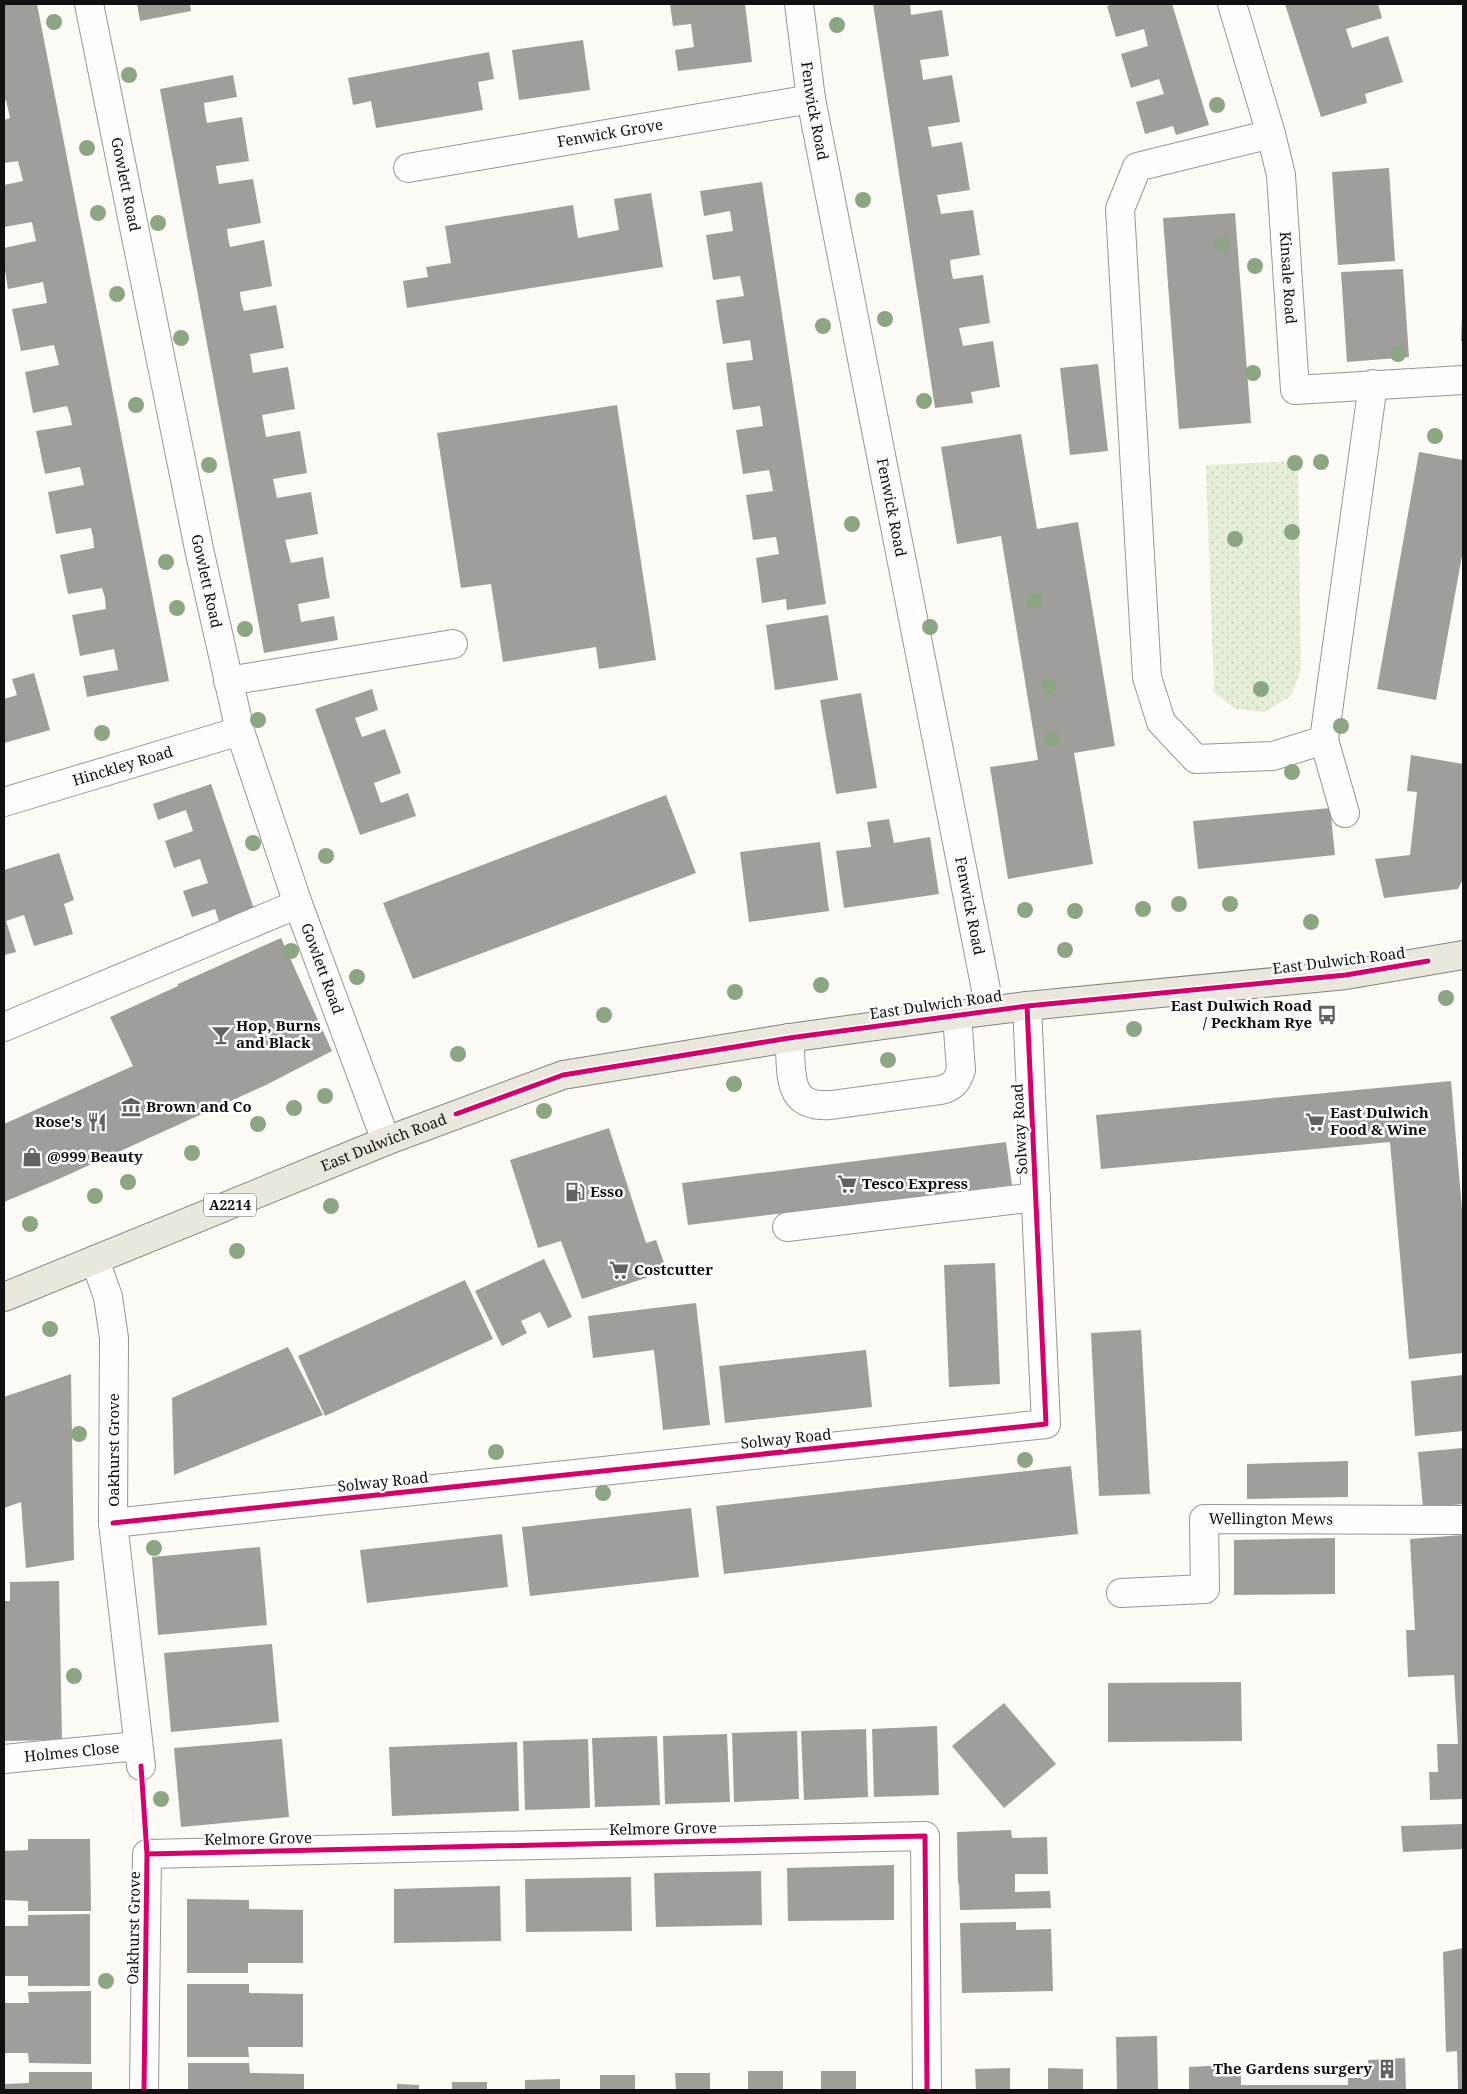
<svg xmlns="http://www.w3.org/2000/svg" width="1467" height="2094" viewBox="0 0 1467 2094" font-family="'Noto Serif',serif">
  <defs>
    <pattern id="garden-dots" width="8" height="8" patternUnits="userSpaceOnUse" patternTransform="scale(1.25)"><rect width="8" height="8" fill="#e5efd8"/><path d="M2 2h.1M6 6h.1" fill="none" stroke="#c3ccb8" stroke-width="1.8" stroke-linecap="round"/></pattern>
  </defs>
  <rect width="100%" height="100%" fill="#fcfbf6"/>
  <path fill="url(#garden-dots)" d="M1298 461 1301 670 1291 696 1265 712 1235 709 1214 692 1206 465Z"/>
  <path fill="#a09e9b" d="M4 4H37L169 681 87 697 83 676 118 670 114 649 80 656 72 615 106 609 105 598 102 588 68 594 60 555 94 548 93 537 91 528 56 534 48 492 84 485 80 467 45 474 36 431 72 425 70 415 67 406 33 413 25 372 59 365 54 345 21 351 12 309 47 303 43 282 8 289 4 264V248L36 241 32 222 4 227V185L23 181 18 161 4 163V120L10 118 6 100 4 101Z
    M137 4H190L191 11 140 21Z
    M670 4H745L752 62 678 71 675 50 694 47 691 24 673 26Z
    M873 4H910L911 15 942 10 949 56 920 60 922 71 923 80 952 75 960 122 928 127 932 147 962 142 970 190 937 195 941 214 973 210 980 255 950 260 951 270 953 279 983 275 990 323 959 328 963 346 993 341 1000 387 971 392 973 403 935 408Z
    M1113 4H1172L1209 125 1176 135 1173 126 1145 134 1136 102 1164 94 1159 79 1131 88 1121 54 1148 46 1144 29 1116 37 1107 6Z
    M1285 4H1378L1382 18 1346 29 1352 48 1388 36 1403 82 1365 94 1367 103 1321 117Z
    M583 40 590 90 519 100 512 50Z
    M489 52 494 79 478 82 483 110 376 128 371 101 353 105 348 78Z
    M233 75 237 97 204 103 205 112 207 123 242 117 249 161 216 166 219 184 253 179 261 223 227 229 228 238 230 247 264 240 272 286 240 292 241 301 244 311 276 305 284 348 250 354 253 373 288 367 295 409 262 415 266 437 300 431 307 473 273 479 277 498 311 492 318 534 285 540 291 563 323 557 326 577 330 598 298 604 301 622 334 616 338 640 264 653 160 89Z
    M1389 168 1395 261 1338 265 1332 172Z
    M762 182 826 604 787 610 786 599 762 603 756 558 779 554 776 537 753 540 746 495 773 491 771 479 769 470 743 474 736 430 763 426 760 406 733 410 729 386 726 363 753 360 750 340 723 344 719 321 716 300 744 296 740 276 713 280 706 235 733 231 730 211 704 216 700 191Z
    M651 193 663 267 407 308 403 281 428 277 426 267 451 263 445 226 573 205 578 238 619 230 614 199Z
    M1235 213 1251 423 1179 429 1163 218Z
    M1403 269 1409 357 1347 362 1341 272Z
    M1462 317H1463V341H1461Z
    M1098 364 1108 451 1070 455 1060 368Z
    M617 405 656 660 599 669 596 647 503 662 491 584 461 588 437 433Z
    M1021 434 1037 529 1078 522 1115 746 1074 753 1093 864 1008 879 990 767 1038 760 1001 536 957 544 941 447Z
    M1419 452 1463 460V550L1436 700 1377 689Z
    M828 615 838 680 775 690 766 625Z
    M34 673 50 730 4 743V699L17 695 12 679Z
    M372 689 378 710 355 718 362 737 385 729 401 773 374 783 381 803 408 793 416 816 360 835 315 709Z
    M861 693 877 788 836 794 820 700Z
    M1411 755 1463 764V879L1458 889 1384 898 1375 859 1410 855 1417 792 1407 791Z
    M211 784 254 909 219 921 215 909 192 917 183 891 208 883 200 859 174 868 165 841 193 831 186 810 158 820 153 804Z
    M666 795 696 873 413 979 383 903Z
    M1330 808 1335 855 1198 869 1193 821Z
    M889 819 894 843 930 837 939 894 844 908 836 851 871 847 867 822Z
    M820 842 829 911 749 922 740 852Z
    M59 853 74 900 64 904 73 934 34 946 24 915 6 921 16 952 4 955V870Z
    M281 938 332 1051 266 1085 61 1178 4 1202V1124L133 1066 110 1017 178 986V984Z
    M1451 1081 1463 1221V1353L1409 1359 1390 1142 1101 1169 1096 1115Z
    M609 1128 646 1243 656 1240 667 1271 582 1299 561 1241 538 1248 510 1160Z
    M1006 1142 1012 1185 688 1225 682 1183Z
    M544 1259 572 1317 548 1328 540 1312 521 1321 527 1333 502 1346 475 1291Z
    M995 1263 1000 1384 949 1387 944 1265Z
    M465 1280 493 1339 325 1416 298 1356Z
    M696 1303 710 1425 663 1430 654 1350 593 1358 588 1316Z
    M1141 1330 1150 1494 1099 1496 1091 1333Z
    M288 1347 323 1415 174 1475 172 1398Z
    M866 1350 872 1407 725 1423 719 1366Z
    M71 1374 74 1560 26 1568 21 1502 4 1508V1397Z
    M1463 1375V1431L1415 1436 1411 1381Z
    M1463 1448V1504L1423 1508 1418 1452Z
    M1348 1461V1497L1247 1499V1464Z
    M1071 1466 1078 1534 724 1574 716 1506Z
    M691 1508 699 1577 530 1596 522 1527Z
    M502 1534 508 1587 367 1603 360 1550Z
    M1463 1535V1799L1430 1800 1429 1772H1438L1437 1744H1458L1454 1675 1408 1677 1406 1630H1415L1410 1539Z
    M1335 1538V1594L1234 1595V1540Z
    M260 1547 267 1625 158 1635 152 1557Z
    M59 1581 62 1740 4 1741V1601H10V1582Z
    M272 1644 279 1722 171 1732 164 1653Z
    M1241 1682 1242 1741 1108 1742V1683Z
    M1004 1703 1056 1764 1004 1808 952 1746Z
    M937 1726 939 1795 874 1797 872 1729Z
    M866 1729 868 1797 804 1800 801 1731Z
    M797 1731 799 1799 734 1802 732 1733Z
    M727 1734 730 1802 665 1804 663 1736Z
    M657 1736 660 1805 595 1807 592 1738Z
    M282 1739 289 1817 181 1827 174 1748Z
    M588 1739 590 1808 525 1810 523 1741Z
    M517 1742 519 1811 392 1816 389 1747Z
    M1463 1824V1849L1403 1852 1401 1826Z
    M1011 1830 1012 1838 1047 1837 1048 1874H1015V1892L1050 1891 1051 1908 960 1910 959 1884 969 1883 958 1884 957 1832Z
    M28 1839H90L91 1911H28V1901L4 1900V1851L28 1850Z
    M894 1865V1920L788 1921 787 1868Z
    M761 1871 762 1925 656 1927 654 1873Z
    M631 1877 632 1931 526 1932 525 1879Z
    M500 1886 501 1941 394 1943V1889Z
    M187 1899 249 1900V1909L303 1910V1963H248V1973H187Z
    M90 1914V1986H28V1976H4V1926H28V1915Z
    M1016 1922V1930L1051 1929 1053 1991 962 1993 960 1923Z
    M1463 1948V2090H1458L1457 2051 1446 2052 1443 1952Z
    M187 1984H249V1993L303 1994V2047H248L249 2057H187Z
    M91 1991V2064L29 2063 28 2053H4V2003H29L28 1992Z
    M1157 2036 1158 2090H1117L1116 2037Z
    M1405 2058 1406 2090H1189V2067L1227 2065V2073L1241 2072V2085H1348V2078H1369L1368 2060Z
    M188 2063H249L250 2073 304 2074V2090H188Z
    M1010 2068V2090H976L975 2069Z
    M1048 2068 1083 2069V2090H1048Z
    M748 2071H783V2090H748Z
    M821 2071H856V2090H821Z
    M29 2072H92V2090H4V2084L29 2083Z
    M675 2073H710V2090H676Z
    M600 2075H635V2090H600Z
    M560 2079V2090H525V2080Z
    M452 2082H487V2090H452Z
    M397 2084 419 2085V2090H397Z"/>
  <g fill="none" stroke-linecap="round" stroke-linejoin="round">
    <defs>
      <g id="minor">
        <path id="s1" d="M89 4 199 549 240 731 298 904 386 1141"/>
        <path id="s2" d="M799 4 811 99 990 1010"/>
        <path id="s3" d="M1232 4 1271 134 1281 175 1295 390 1463 380"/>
        <path d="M1271 134 1137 167 1120 209 1147 677 1161 722 1196 759 1273 756 1324 740 1373 384"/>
        <path id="s4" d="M408 168 811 99"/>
        <path d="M228 681 453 644"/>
        <path d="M1324 740 1345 813"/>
        <path id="s5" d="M4 802 240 731"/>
        <path d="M4 1027 298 904"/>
        <path d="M789 1038C793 1073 784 1108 831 1105L941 1090C953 1087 957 1082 961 1070L957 1015"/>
        <path d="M787 1227 1036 1197"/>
        <path d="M95 1260 108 1297 114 1338 113 1523 141 1766"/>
        <path d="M113 1523 1046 1424 1027 1006"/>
        <path id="s6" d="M1121 1593 1205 1589 1204 1519 1463 1520"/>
        <path id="s7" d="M4 1759 138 1746"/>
        <path d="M144 2090 147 1854 925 1836 927 2090"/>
      </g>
      <g id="major">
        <path id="s8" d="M4 1297 386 1141 563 1075 789 1038 957 1015 1027 1006 1346 975 1463 955"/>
      </g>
    </defs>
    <use href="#minor" stroke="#969694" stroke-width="30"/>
    <use href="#major" stroke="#848381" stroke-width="30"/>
    <use href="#minor" stroke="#fffefe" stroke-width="28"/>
    <use href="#major" stroke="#eae7dc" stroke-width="28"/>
    <defs>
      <path id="cycleway" d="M456 1114 563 1075 789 1038 1027 1006 1346 975 1428 961
        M113 1523 1046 1424 1027 1006
        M141 1766 147 1854 144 2090
        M147 1854 925 1836 927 2090"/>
    </defs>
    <use href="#cycleway" stroke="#fff" stroke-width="8"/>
    <use href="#cycleway" stroke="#d6006c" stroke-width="5"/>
  </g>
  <g fill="#8ca684">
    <circle cx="54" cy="22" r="8"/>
    <circle cx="837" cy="25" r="8"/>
    <circle cx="129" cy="75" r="8"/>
    <circle cx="1217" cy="105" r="8"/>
    <circle cx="87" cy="148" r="8"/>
    <circle cx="863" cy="200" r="8"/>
    <circle cx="98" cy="213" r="8"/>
    <circle cx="158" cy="223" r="8"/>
    <circle cx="1222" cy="244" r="8"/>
    <circle cx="1255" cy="266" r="8"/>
    <circle cx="117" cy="294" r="8"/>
    <circle cx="885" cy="319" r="8"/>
    <circle cx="823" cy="326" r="8"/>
    <circle cx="181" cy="338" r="8"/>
    <circle cx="1398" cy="354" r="8"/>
    <circle cx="1253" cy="373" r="8"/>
    <circle cx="924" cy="401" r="8"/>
    <circle cx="136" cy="405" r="8"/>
    <circle cx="1435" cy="436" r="8"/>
    <circle cx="1321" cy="462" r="8"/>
    <circle cx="1295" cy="463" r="8"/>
    <circle cx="209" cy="465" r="8"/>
    <circle cx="852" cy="524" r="8"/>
    <circle cx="1292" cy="532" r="8"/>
    <circle cx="1235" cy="539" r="8"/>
    <circle cx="166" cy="562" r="8"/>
    <circle cx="1034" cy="601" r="8"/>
    <circle cx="177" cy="608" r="8"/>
    <circle cx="930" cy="627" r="8"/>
    <circle cx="245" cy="629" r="8"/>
    <circle cx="1049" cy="686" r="8"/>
    <circle cx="1261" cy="689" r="8"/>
    <circle cx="258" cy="720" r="8"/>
    <circle cx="1341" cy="726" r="8"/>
    <circle cx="102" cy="733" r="8"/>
    <circle cx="1052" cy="739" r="8"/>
    <circle cx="1292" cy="772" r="8"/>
    <circle cx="253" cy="843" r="8"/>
    <circle cx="326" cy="856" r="8"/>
    <circle cx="1179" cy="904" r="8"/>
    <circle cx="1230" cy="904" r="8"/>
    <circle cx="1143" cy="909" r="8"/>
    <circle cx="1025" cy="910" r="8"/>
    <circle cx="1075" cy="911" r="8"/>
    <circle cx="1311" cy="922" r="8"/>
    <circle cx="1065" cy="950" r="8"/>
    <circle cx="291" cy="951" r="8"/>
    <circle cx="357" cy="977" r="8"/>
    <circle cx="821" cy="985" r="8"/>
    <circle cx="735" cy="992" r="8"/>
    <circle cx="1446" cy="998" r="8"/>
    <circle cx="604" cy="1015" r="8"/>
    <circle cx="1134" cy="1029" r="8"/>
    <circle cx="458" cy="1054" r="8"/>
    <circle cx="888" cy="1060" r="8"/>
    <circle cx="734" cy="1084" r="8"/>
    <circle cx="325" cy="1096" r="8"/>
    <circle cx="294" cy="1108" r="8"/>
    <circle cx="544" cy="1111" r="8"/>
    <circle cx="258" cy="1124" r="8"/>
    <circle cx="192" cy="1153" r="8"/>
    <circle cx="128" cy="1182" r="8"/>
    <circle cx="95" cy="1196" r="8"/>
    <circle cx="331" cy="1206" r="8"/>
    <circle cx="30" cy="1224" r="8"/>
    <circle cx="237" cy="1251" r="8"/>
    <circle cx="50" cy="1329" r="8"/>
    <circle cx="79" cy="1434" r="8"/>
    <circle cx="496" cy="1452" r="8"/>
    <circle cx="1025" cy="1460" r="8"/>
    <circle cx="603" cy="1493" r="8"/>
    <circle cx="154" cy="1548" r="8"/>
    <circle cx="74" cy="1676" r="8"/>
    <circle cx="161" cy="1799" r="8"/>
    <circle cx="106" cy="1981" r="8"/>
  </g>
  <defs>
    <symbol id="bus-bare" viewBox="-9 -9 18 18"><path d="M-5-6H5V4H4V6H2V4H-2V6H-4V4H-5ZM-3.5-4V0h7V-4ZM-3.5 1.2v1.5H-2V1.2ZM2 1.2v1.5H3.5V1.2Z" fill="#636260" stroke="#fff" stroke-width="2.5" paint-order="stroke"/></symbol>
    <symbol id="bar-bare" viewBox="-9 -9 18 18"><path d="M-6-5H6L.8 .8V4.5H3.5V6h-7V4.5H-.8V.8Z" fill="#636260" stroke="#fff" stroke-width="2.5" paint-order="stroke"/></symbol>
    <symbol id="museum-bare" viewBox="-9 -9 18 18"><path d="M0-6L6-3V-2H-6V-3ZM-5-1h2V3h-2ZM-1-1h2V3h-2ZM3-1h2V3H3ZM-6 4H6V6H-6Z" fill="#636260" stroke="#fff" stroke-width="2.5" paint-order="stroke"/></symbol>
    <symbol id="restaurant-bare" viewBox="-9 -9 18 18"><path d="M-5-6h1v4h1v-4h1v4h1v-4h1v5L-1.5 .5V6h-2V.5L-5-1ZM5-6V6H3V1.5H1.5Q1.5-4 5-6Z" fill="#636260" stroke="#fff" stroke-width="2.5" paint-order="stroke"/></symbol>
    <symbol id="supermarket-bare" viewBox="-9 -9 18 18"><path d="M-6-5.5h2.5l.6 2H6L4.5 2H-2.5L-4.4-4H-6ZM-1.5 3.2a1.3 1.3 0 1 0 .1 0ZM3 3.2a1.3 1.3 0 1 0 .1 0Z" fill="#636260" stroke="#fff" stroke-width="2.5" paint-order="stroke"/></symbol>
    <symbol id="shop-bare" viewBox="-9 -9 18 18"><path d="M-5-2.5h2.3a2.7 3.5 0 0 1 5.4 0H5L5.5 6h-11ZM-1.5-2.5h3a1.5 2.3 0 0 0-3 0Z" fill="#636260" stroke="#fff" stroke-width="2.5" paint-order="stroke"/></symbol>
    <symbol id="fuel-bare" viewBox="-9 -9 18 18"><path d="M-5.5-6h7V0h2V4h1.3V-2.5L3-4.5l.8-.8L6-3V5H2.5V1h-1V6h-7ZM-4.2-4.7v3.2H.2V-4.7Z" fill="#636260" stroke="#fff" stroke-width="2.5" paint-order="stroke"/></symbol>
    <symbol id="building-bare" viewBox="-9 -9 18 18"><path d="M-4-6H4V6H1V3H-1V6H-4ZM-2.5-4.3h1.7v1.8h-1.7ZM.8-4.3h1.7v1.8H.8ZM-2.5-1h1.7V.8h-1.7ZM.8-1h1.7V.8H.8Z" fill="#636260" stroke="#fff" stroke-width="2.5" paint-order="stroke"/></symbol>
  </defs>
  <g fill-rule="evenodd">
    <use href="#bus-bare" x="1313" y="1001" width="28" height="28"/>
    <use href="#bar-bare" x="207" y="1021" width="28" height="28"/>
    <use href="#museum-bare" x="117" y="1093" width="28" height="28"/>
    <use href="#restaurant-bare" x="83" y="1108" width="28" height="28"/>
    <use href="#supermarket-bare" x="1301" y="1108" width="28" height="28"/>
    <use href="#shop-bare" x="18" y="1143" width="28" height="28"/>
    <use href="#supermarket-bare" x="833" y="1170" width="28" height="28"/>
    <use href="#fuel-bare" x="561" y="1178" width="28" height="28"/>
    <use href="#supermarket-bare" x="605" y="1256" width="28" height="28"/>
    <use href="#building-bare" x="1373" y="2055" width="28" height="28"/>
  </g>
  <g text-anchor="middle" stroke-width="5" stroke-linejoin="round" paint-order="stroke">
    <rect fill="#fff" stroke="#585858" stroke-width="1" x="204" y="1193.5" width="52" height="23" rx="4"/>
    <g font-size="14" font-weight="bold" fill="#101010">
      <text x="230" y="1210">A2214</text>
    </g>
    <g font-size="15" fill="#101010" stroke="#fff">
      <text dy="5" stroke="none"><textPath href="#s2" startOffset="108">Fenwick Road</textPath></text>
      <text dy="5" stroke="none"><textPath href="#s4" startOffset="205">Fenwick Grove</textPath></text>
      <text dy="5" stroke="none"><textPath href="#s1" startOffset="184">Gowlett Road</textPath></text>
      <text dy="5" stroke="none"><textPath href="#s3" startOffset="281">Kinsale Road</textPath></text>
      <text dy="5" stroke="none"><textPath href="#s2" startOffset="512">Fenwick Road</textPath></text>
      <text dy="5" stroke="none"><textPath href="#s1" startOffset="589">Gowlett Road</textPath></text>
      <text dy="5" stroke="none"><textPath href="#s5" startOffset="124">Hinckley Road</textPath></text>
      <text dy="5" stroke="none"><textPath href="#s2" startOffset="918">Fenwick Road</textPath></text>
      <text transform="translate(1339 961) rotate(-7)" y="5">East Dulwich Road</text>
      <text dy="5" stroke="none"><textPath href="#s1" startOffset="994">Gowlett Road</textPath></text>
      <text transform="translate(936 1005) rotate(-8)" y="5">East Dulwich Road</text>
      <text transform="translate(1020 1129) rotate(-93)" y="5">Solway Road</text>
      <text dy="5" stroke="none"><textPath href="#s8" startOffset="410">East Dulwich Road</textPath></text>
      <text transform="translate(786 1439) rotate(-6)" y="5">Solway Road</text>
      <text transform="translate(114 1450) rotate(-90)" y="5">Oakhurst Grove</text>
      <text transform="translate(383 1482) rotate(-6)" y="5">Solway Road</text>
      <text dy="5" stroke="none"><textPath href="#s6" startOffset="221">Wellington Mews</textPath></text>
      <text dy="5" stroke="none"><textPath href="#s7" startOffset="68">Holmes Close</textPath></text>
      <text transform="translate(663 1829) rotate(-1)" y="5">Kelmore Grove</text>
      <text transform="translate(258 1839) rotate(-1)" y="5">Kelmore Grove</text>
      <text transform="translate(134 1928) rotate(-89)" y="5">Oakhurst Grove</text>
    </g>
    <g font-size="15" font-weight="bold" fill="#101010" stroke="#fff" text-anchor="start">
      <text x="1312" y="1011" text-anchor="end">East Dulwich Road<tspan x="1312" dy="17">/ Peckham Rye</tspan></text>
      <text x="236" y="1031">Hop, Burns<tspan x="236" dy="17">and Black</tspan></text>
      <text x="146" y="1112">Brown and Co</text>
      <text x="1330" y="1118">East Dulwich<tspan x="1330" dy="17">Food &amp; Wine</tspan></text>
      <text x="82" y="1127" text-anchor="end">Rose's</text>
      <text x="47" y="1162">@999 Beauty</text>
      <text x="862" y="1189">Tesco Express</text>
      <text x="590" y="1197">Esso</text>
      <text x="634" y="1275">Costcutter</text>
      <text x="1372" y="2074" text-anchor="end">The Gardens surgery</text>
    </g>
  </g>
  <rect width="1467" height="2094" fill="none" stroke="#101010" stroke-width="10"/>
</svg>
